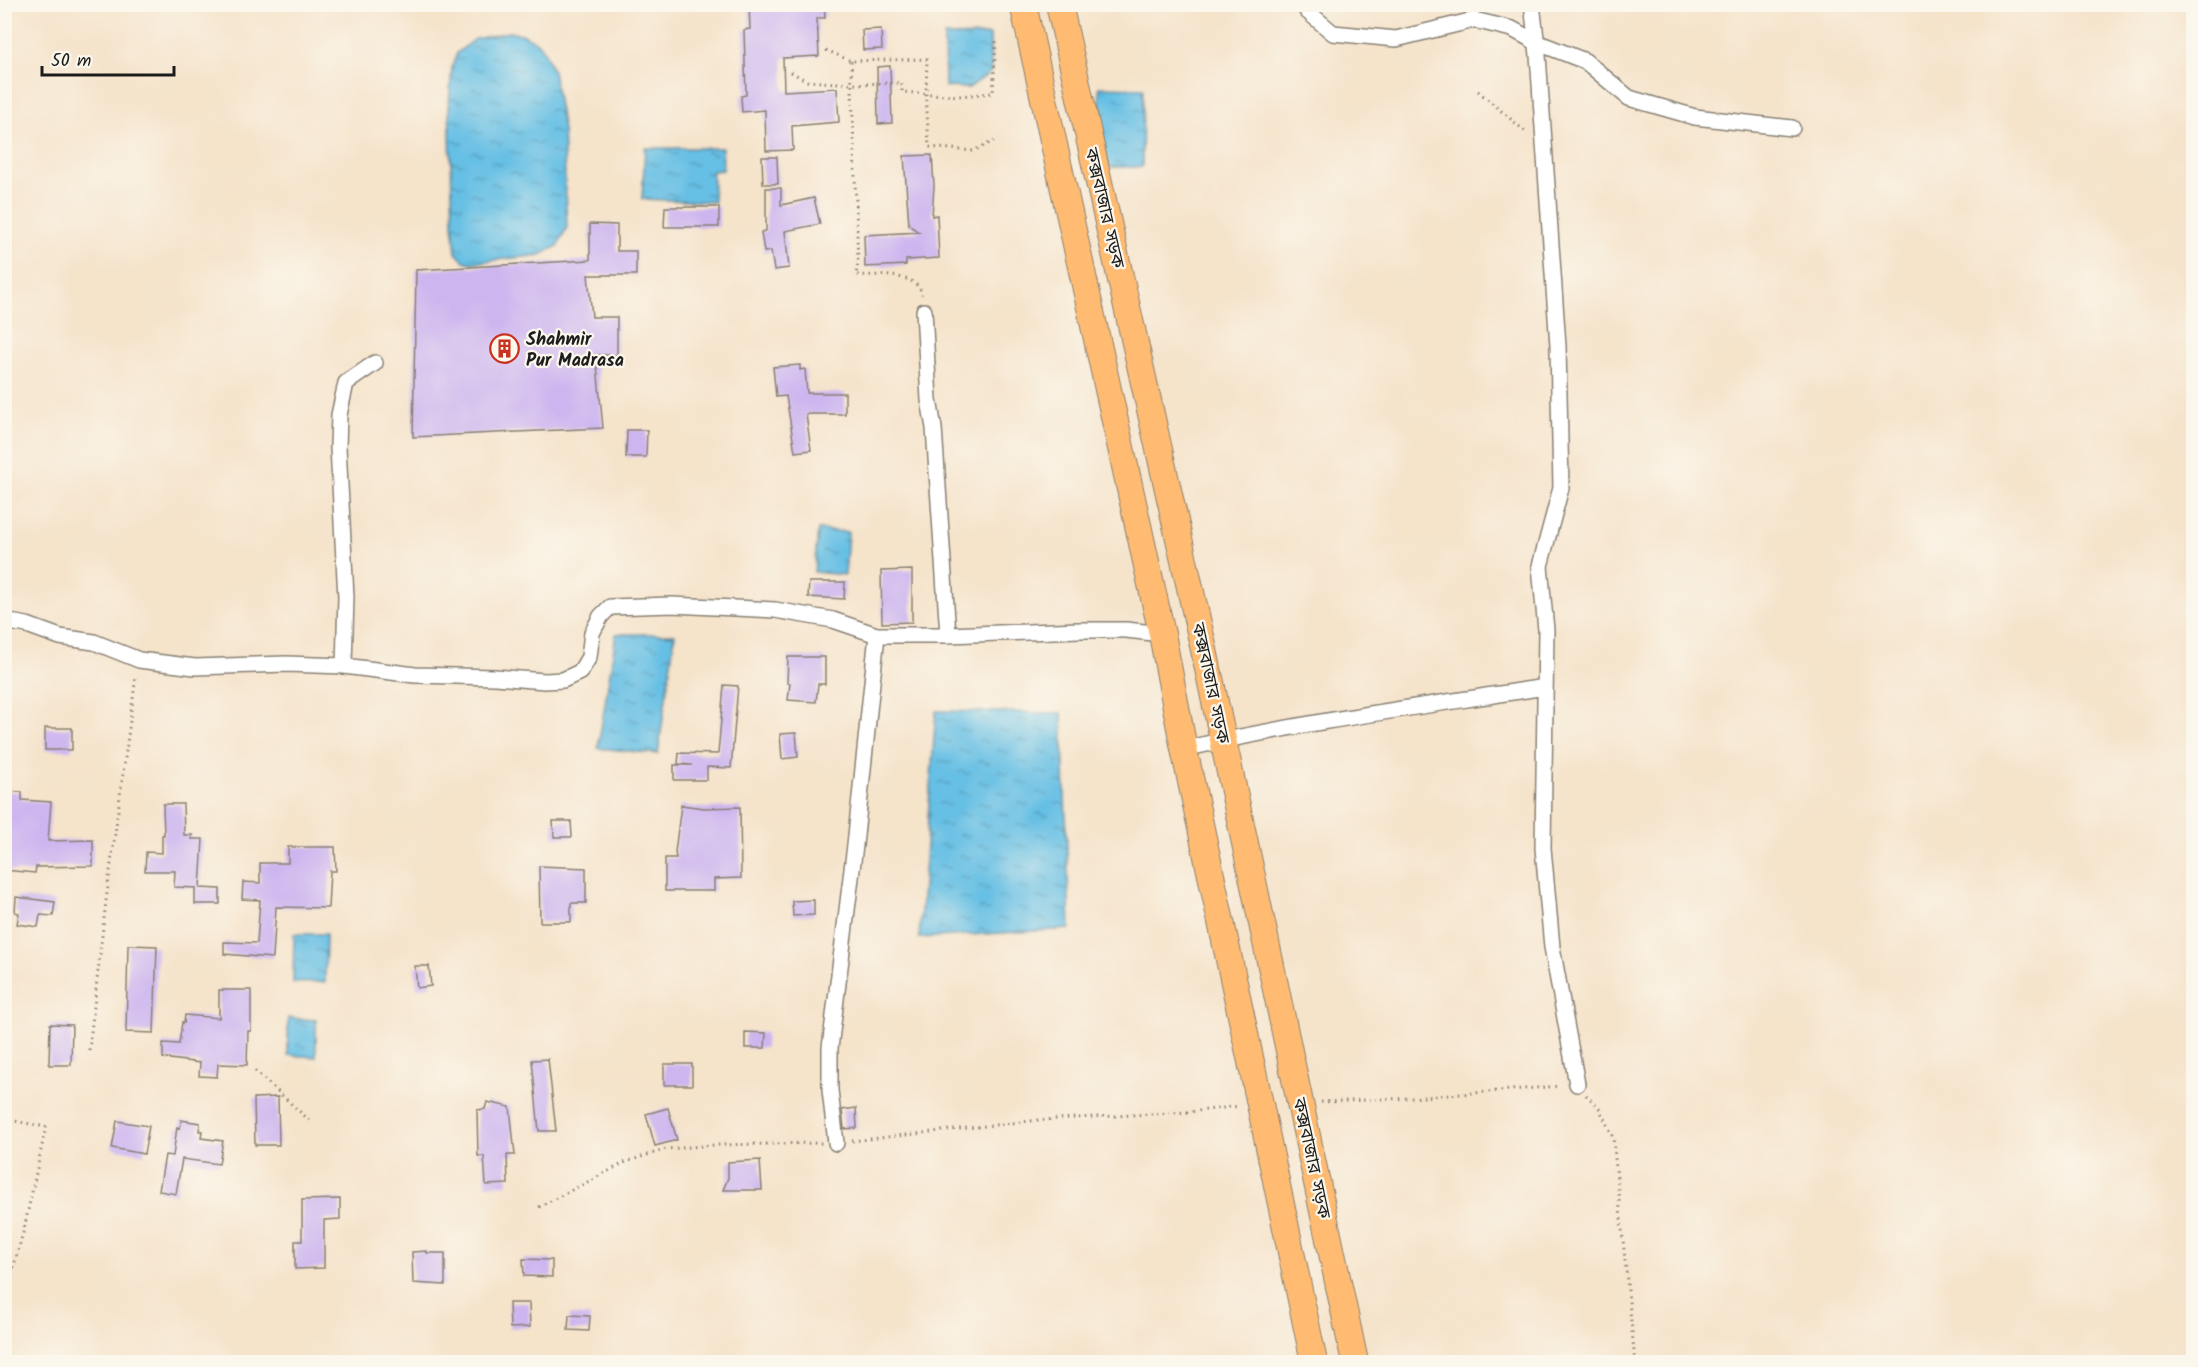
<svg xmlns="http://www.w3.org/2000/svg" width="2198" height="1367" viewBox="0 0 2198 1367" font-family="Kalam,'Noto Sans Bengali',sans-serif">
  <defs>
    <pattern id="water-ripples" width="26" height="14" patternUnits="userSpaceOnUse" patternTransform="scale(1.5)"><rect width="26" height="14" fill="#66bfe4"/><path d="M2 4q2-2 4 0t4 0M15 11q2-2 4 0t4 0" fill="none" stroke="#539ab8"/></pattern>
  </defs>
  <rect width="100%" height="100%" fill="#fbf7ec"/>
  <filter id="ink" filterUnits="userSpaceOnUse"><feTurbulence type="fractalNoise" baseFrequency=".0167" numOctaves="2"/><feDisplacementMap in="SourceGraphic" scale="12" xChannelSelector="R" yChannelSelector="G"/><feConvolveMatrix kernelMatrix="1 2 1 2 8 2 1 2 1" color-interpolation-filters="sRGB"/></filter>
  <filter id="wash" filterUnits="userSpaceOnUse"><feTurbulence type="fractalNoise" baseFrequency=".008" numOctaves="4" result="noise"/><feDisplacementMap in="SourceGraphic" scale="24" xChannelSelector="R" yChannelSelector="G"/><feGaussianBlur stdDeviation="1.35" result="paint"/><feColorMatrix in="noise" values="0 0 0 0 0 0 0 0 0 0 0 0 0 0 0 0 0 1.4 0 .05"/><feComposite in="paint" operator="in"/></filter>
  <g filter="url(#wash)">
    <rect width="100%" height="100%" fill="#f5e3ca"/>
    <path fill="url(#water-ripples)" stroke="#416e80" stroke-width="1.5" d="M509 32 522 34 538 43 545 53 553 71 563 130 567 227 558 246 540 255 471 263 464 261 456 253 453 224 449 104 452 67 457 53 475 39Z
      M990 35 991 72 969 88 945 87 944 36Z
      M1099 87 1143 88 1142 167H1108L1101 128Z
      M645 148H722L723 170 712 171 714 202 642 199Z
      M818 530 848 532 845 575 814 572Z
      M616 634H675L658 754 598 748Z
      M936 711 1062 713 1070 929 919 938Z
      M294 934H326L325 982 293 983Z
      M288 1018 316 1020V1057L288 1055Z"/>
    <g id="blocks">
      <path fill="#cdb6ef" d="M749 4H824L825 18H817L819 56 783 58 784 91 837 88 839 122 792 126 793 150 766 151 765 110 742 112 741 96 746 95 744 30 750 29Z
        M881 29 882 49 863 50 862 30Z
        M890 66 892 123 878 124 877 67Z
        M932 155 934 186 932 216 937 215 939 258 906 260V265L865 267 864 235 919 232 909 225 904 156Z
        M762 157H777L778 184H763Z
        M766 188H781V205L814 198 820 224 785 231 789 268 774 270 771 251 764 252 761 232 766 231Z
        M665 207H719V227H664Z
        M590 224 617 225V251H636V275H588L592 317H617V355H596L603 428 413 437 416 270 590 260Z
        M800 365V370L805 369 807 393H845V414H806L811 450 795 452 786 396 776 397 773 367Z
        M627 430H647L646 457H626Z
        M912 570V622L882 623 881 571Z
        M809 582H845L844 599 808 597Z
        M788 657H825V684H818L816 702 788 700 790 683H787Z
        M724 685 738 686 731 768 707 767V780H674V765H692L678 764 679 753 718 754Z
        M45 728H72V750H45Z
        M796 733 798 757 782 759 780 734Z
        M4 791 22 792V800L51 802 48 841 93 840V866L36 867 35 873 4 870Z
        M163 804H183L184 835H192L191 839H203L200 888 220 889V904H195V888H197L174 887 175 871H145L146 852 162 853V835H164Z
        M681 805 704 808 740 807 741 878 714 879V891H665V858H676L675 852Z
        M553 821H571L572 837H554Z
        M288 847H335L336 871H330L328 908 276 907 273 958 224 954V942L257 943 260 900 242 899 243 882 260 883V863H288Z
        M539 866 586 868V903H571V922H540Z
        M16 897 55 902 53 916 40 915 38 927 17 924 19 913 15 912Z
        M814 900V915L793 916 792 901Z
        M128 945 157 946 154 1033 126 1032Z
        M415 966H429L431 986 417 988Z
        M219 990H251V1031H248L247 1065 218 1064 217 1077 199 1076 200 1063 163 1058V1043L179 1044 182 1022 184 1023 185 1015 219 1018Z
        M50 1024 72 1025 71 1065H49Z
        M745 1032 766 1033 765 1048H745Z
        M548 1059 556 1131H539L532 1060Z
        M664 1064H692V1085H664Z
        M278 1097 279 1145H255L254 1098Z
        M487 1102 510 1107 515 1155H507L508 1184 486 1185 484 1156H478L477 1110 485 1109Z
        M668 1108 677 1140 655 1146 646 1114Z
        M856 1108 857 1128 844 1129 842 1110Z
        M181 1120 200 1123 199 1131H202L201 1138 223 1141 219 1164 182 1159 176 1194 159 1191 165 1155 173 1156 177 1127 180 1128Z
        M117 1121 149 1126 144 1154 112 1148Z
        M760 1160 762 1190H723L728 1178V1162Z
        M340 1199V1219L324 1220V1268L295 1269V1241H302V1200Z
        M427 1251V1253H445V1285L413 1283 412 1252Z
        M523 1259 552 1260V1277L524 1276Z
        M509 1303H529L530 1327 510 1328Z
        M569 1315 590 1316 589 1331 568 1330Z"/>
    </g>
  </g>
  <g filter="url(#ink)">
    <use href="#blocks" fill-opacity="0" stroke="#888073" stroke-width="1.5"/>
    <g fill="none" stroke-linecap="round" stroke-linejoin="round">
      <defs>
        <path id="minor" d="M1307 4V11L1333 33 1396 39 1474 20 1512 29 1536 42 1585 61 1629 98 1695 117 1792 128
          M1532 4 1538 55 1558 346 1561 488 1540 566 1546 630 1543 848 1552 947 1577 1084
          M924 311 929 400 934 428 948 635
          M4 621 27 625 60 637 94 642 139 660 195 667 286 664 344 666 415 675 495 677 545 681 563 680 580 672 589 657 592 633 601 616 610 607 672 605 775 610 833 620 877 635H948L1079 630H1126L1162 634
          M344 666 346 597 338 447 339 415 346 383 375 363
          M1184 749C1303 722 1425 706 1545 687
          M836 1143 830 1090V1048L855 845 877 635"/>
        <path id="trunk" d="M1023 4 1162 634 1184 749 1260 1104 1314 1362
          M1059 4 1204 650 1355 1362"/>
      </defs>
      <use href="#minor" stroke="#888073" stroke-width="18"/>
      <use href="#trunk" stroke="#888073" stroke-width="28"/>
      <path stroke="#888073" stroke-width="3" stroke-dasharray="1.5 4.5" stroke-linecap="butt" d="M830 5 831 4
        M826 50 851 61 927 59 926 94 929 147 973 151 994 141
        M851 61 858 263 856 275C875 276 918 271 922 295
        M791 72 807 81 852 84 902 83V92L959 96 993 93 996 38
        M1478 91 1527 133
        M89 1050 106 901 136 676
        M255 1071 309 1120
        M1586 1095 1599 1108 1613 1137 1635 1362
        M1321 1102 1412 1098 1560 1086
        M4 1119 46 1127 24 1229 4 1302
        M852 1141 1039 1120 1189 1112 1240 1106
        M539 1207 626 1162 666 1149 714 1145 822 1143"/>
      <use href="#minor" stroke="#fff" stroke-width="15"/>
      <use href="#trunk" stroke="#ffbb71" stroke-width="26"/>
    </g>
  </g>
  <defs>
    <symbol id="building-ring" viewBox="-11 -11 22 22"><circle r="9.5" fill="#fbf7ec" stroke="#c8321e" stroke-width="1.5"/><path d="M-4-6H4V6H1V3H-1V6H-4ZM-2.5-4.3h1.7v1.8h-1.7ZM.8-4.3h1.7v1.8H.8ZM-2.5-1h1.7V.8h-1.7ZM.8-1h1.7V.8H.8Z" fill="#c8321e"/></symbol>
  </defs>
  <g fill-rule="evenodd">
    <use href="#building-ring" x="488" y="332" width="33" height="33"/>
  </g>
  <g text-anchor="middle" stroke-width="4.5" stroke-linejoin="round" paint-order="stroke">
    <g font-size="18" fill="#1c1c1c" stroke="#fbf7ec">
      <text transform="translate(1105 208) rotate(77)" y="6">কক্সবাজার সড়ক</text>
      <text transform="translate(1211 683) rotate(78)" y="6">কক্সবাজার সড়ক</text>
      <text transform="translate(1312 1158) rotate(78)" y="6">কক্সবাজার সড়ক</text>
    </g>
    <g font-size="18" font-weight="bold" fill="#1c1c1c" stroke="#fbf7ec" text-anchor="start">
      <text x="526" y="345">Shahmir<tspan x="526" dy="21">Pur Madrasa</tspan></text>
    </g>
  </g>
  <rect width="2198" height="1367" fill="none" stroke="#fbf7ec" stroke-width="24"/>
  <path d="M42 66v9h132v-9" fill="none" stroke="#1c1c1c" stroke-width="3"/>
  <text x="51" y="66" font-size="18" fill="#1c1c1c" stroke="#fbf7ec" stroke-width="4.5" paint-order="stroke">50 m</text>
</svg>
